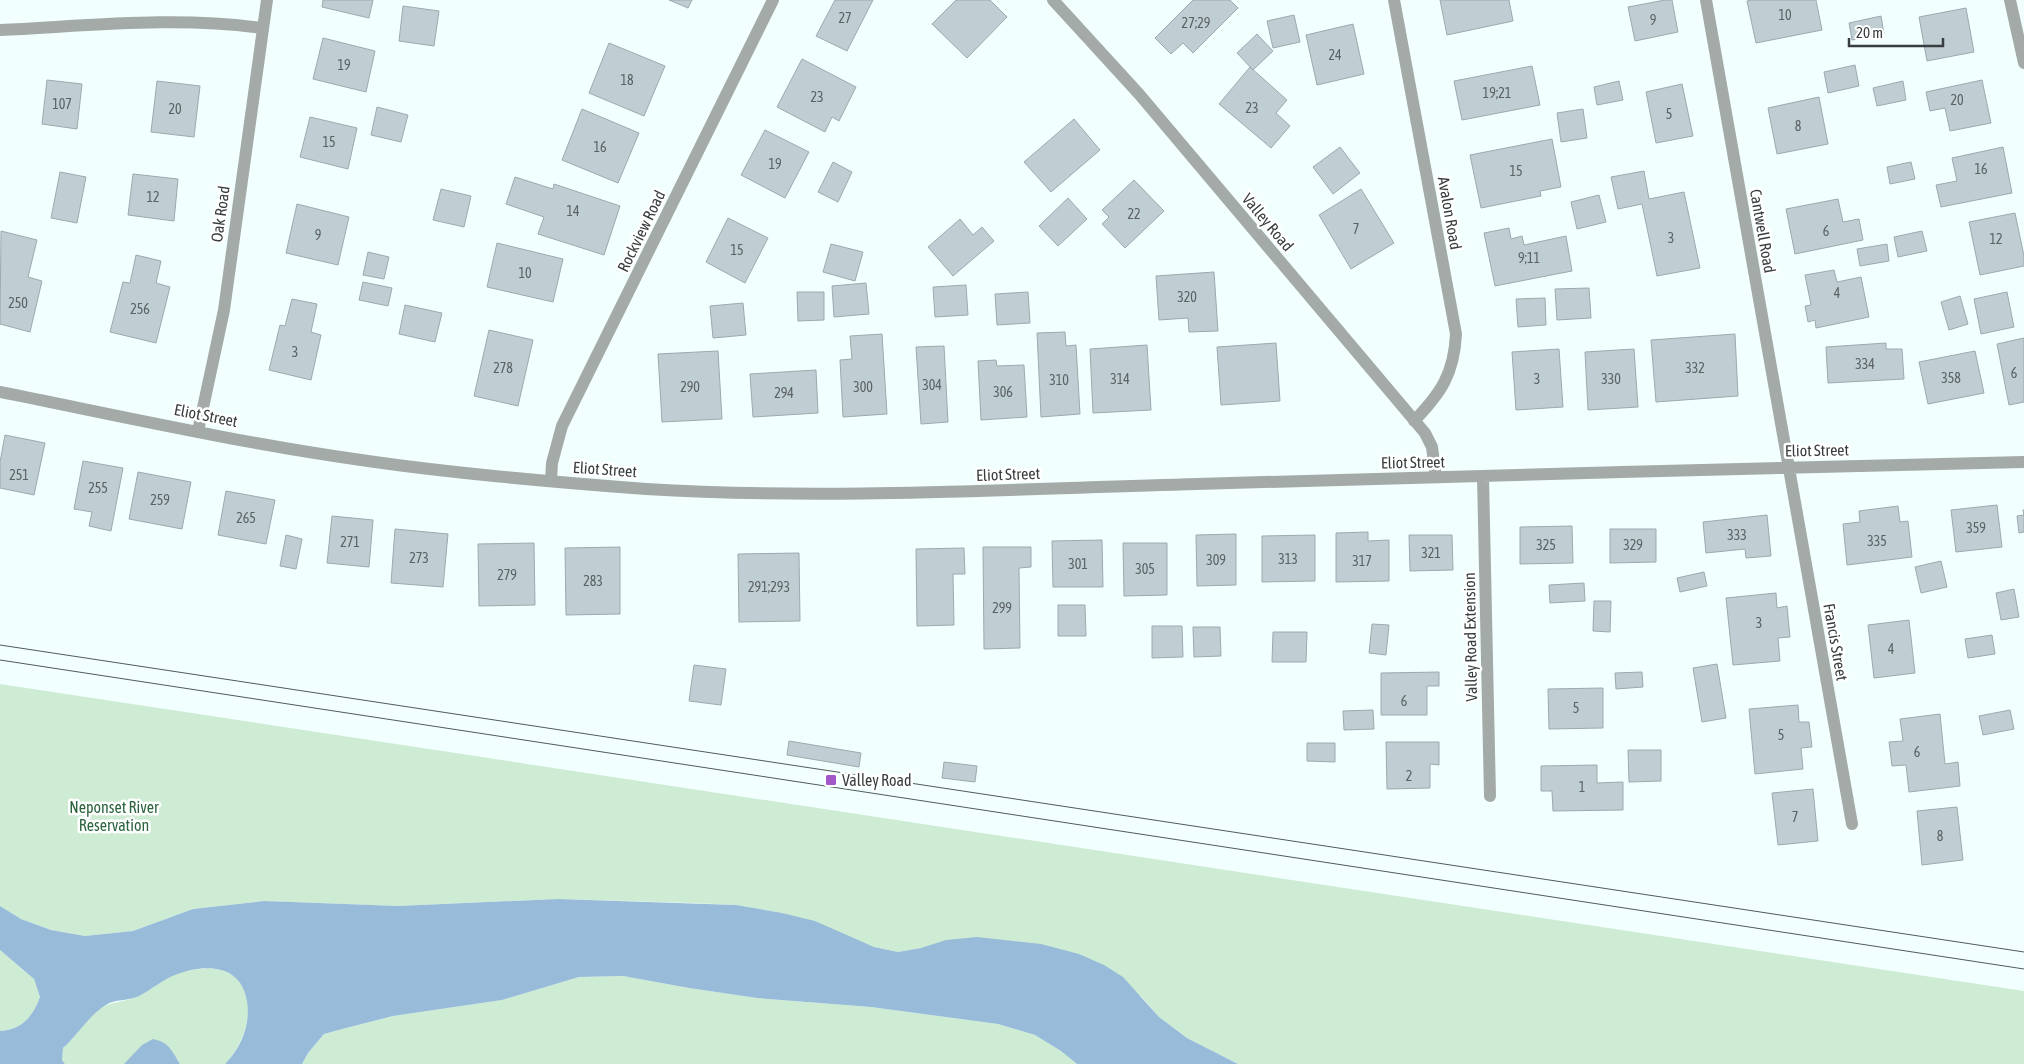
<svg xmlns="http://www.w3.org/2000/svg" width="2024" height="1064" viewBox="0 0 2024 1064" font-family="'Asap Condensed',sans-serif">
  <rect width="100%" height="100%" fill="#f1ffff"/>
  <path fill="#ceecd4" d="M0 684 2024 991V1064H1238L1187 1038 1159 1017 1141 996 921 948 898 952 874 947 782 913 736 905 693 903 558 899 398 906 264 901 193 909 133 931 85 936 51 930 21 919 0 906Z
    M0 950 34 979 40 997C33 1016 22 1030 0 1031Z
    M207 968C264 970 254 1034 225 1064H180L177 1059 124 1064H65L62 1060 63 1048C76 1037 84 1022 97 1011 109 1001 122 1003 136 997 149 992 160 981 173 975 183 970 195 970 207 968Z
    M623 976 689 988 757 998 871 1007 998 1024 1035 1035 1061 1051 1077 1064H302L308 1053 324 1034 346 1028 393 1016 502 1000 579 977Z"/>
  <path fill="#98bbd9" d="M558 899 736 905 782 913 815 921 874 947 898 952 921 948 946 940 977 937 1041 944 1079 954 1104 965 1123 977 1159 1017 1187 1038 1238 1064H1077L1061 1051 1035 1035 998 1024 871 1007 757 998 689 988 623 976 579 977 502 1000 393 1016 346 1028 324 1034 308 1053 302 1064H225C241 1048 251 1024 247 1001 241 964 205 963 175 975 162 980 151 990 139 996 129 1001 114 999 106 1005 89 1015 78 1035 63 1048L62 1060 65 1064H0V1031C22 1030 33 1016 40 997L34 979 0 950V906L21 919 51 930 85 936 133 931 193 909 264 901 398 906Z
    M153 1039C169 1042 172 1051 180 1064H124L142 1045Z"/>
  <path fill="#bfced3" stroke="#9baaaf" d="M323 0H373L369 18 322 7Z
    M669 0H692L688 8Z
    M835 0H873L847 51 816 36Z
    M956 0H990L1007 17 967 58 932 24Z
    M1193 0H1230L1238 8 1193 53 1183 43 1171 54 1155 38Z
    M1440 0H1509L1513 21 1447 35Z
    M1665 0H1672L1678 32 1635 41 1628 7Z
    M1751 0H1816L1822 30 1756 43 1747 1Z
    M403 6 439 11 434 46 399 41Z
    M1966 8 1974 52 1927 61 1919 17Z
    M1294 15 1300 42 1273 48 1267 21Z
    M1881 16 1884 34 1852 40 1849 23Z
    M1353 24 1364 74 1317 85 1306 35Z
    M1257 34 1273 51 1253 70 1237 53Z
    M323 38 375 51 366 92 313 79Z
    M609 43 665 66 644 116 589 93Z
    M802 59 856 87 839 121 832 117 825 132 777 107Z
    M1855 65 1859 86 1828 93 1824 72Z
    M1532 66 1540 105 1462 120 1454 81Z
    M1250 67 1287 100 1276 113 1290 126 1271 148 1219 104Z
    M47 80 82 84 77 129 42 124Z
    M1982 80 1991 123 1950 131 1945 108 1930 111 1926 92Z
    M157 81 200 86 194 137 151 132Z
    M1619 81 1623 100 1597 105 1594 87Z
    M1903 81 1906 100 1877 106 1873 88Z
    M1682 84 1693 136 1656 143 1646 92Z
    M1819 97 1828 144 1777 154 1768 108Z
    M377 107 408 115 401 142 371 135Z
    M582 109 639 133 618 183 562 160Z
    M1583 109 1587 138 1561 142 1557 113Z
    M310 117 357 128 348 169 300 157Z
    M1074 119 1100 150 1051 192 1024 162Z
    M765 130 809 152 785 198 741 175Z
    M1552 139 1561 187 1540 191 1541 196 1481 208 1470 155Z
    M1340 147 1360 173 1333 194 1313 167Z
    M2003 147 2012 193 1941 207 1936 185 1957 181 1952 158Z
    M833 162 852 172 838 202 818 192Z
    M1911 162 1915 179 1890 184 1887 167Z
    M1644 171 1649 199 1684 192 1700 268 1657 276 1642 204 1618 209 1611 177Z
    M60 172 86 177 77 223 51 218Z
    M133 174 178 179 174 221 128 215Z
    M515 177 553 189 554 184 620 206 604 255 538 234 544 217 506 204Z
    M1134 180 1164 211 1125 248 1102 224 1109 217 1102 210Z
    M441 189 471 196 464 227 433 220Z
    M1361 189 1394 243 1351 269 1319 215Z
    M1599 195 1606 222 1577 229 1571 202Z
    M1068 198 1087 219 1058 246 1039 226Z
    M1838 199 1843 222 1859 219 1863 240 1795 254 1786 209Z
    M297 204 349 217 338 265 286 253Z
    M2015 213 2024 256V266L1980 275 1969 222Z
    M728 218 768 238 745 283 706 262Z
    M960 219 973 235 982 227 994 241 953 276 928 247Z
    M1509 228 1511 239 1522 236 1524 245 1566 236 1572 271 1495 286 1484 233Z
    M1 231 37 240 28 277 42 281 30 332 0 324Z
    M1922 231 1927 251 1898 257 1894 237Z
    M497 243 563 259 553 302 487 287Z
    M831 244 863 252 855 281 823 272Z
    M1887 244 1889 261 1860 266 1857 249Z
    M368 252 389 257 384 279 363 275Z
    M136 255 161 261 156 283 170 287 156 343 110 332 123 282 130 283Z
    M1834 270 1837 282 1861 277 1869 317 1816 328 1815 320 1808 322 1805 306 1811 305 1805 275Z
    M1214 272 1218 331 1189 332 1188 318 1159 320 1156 276Z
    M363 282 392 288 388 306 359 300Z
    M866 283 869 314 834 317 832 286Z
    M966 285 968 315 935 317 933 287Z
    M1589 288 1591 318 1557 320 1555 289Z
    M797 292H824V320L798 321Z
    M1028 292 1030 323 997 325 995 294Z
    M2007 292 2014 327 1981 334 1974 299Z
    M1960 296 1968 324 1949 330 1941 302Z
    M1545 298 1546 325 1518 327 1516 299Z
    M292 299 317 304 311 332 321 335 311 380 269 370 280 325 285 326Z
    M743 303 746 335 713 338 710 306Z
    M405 305 442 313 435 342 399 334Z
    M489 330 533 340 518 406 474 396Z
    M1065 332 1066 346 1076 345 1080 414 1041 417 1037 333Z
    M882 334 887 414 843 417 840 360 852 359 850 336Z
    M1735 334 1738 396 1656 402 1651 340Z
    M2024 338V402L2009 405 1997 344Z
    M1276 343 1280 401 1221 405 1217 347Z
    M1886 343V349H1902L1904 379 1828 383 1826 347Z
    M1147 345 1151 410 1093 413 1090 349Z
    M944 346 948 422 921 424 916 347Z
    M1559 349 1563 407 1516 410 1512 352Z
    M1634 349 1638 407 1588 410 1585 352Z
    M718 351 722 419 662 422 658 354Z
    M1975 351 1984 393 1928 404 1919 362Z
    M996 360 997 366 1024 365 1027 417 981 420 978 361Z
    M816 370 818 413 753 417 750 374Z
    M5 435 45 443 34 495 0 488V462Z
    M83 461 123 468 111 531 89 526 92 512 74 509Z
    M138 472 191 482 182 529 129 519Z
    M226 491 275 500 266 544 218 535Z
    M1997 505 2002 547 1956 552 1951 510Z
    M1898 506 1900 522 1908 521 1912 557 1847 565 1843 524 1860 522 1859 511Z
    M2023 510H2024V532L2019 533 2017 516 2024 515Z
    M1767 515 1771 556 1746 558 1745 549 1706 553 1703 522Z
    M332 516 373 520 369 567 327 563Z
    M1572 526 1573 563 1520 564V527Z
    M395 529 448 534 443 587 391 583Z
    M1610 529H1656V562L1610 563Z
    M1368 532V541L1389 540V581L1336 582V533Z
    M1236 534V585L1197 586 1196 535Z
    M286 535 302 539 296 569 280 566Z
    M1315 535V581L1262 582V536Z
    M1409 535H1452L1453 570 1410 571Z
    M1102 540 1103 587H1053L1052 541Z
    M534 543 535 605 479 606 478 544Z
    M1123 543H1167V595L1124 596Z
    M620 547V614L566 615 565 548Z
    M983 547H1031V567L1019 568 1020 648 984 649Z
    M964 548 965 574H953L954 625 917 626 916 549Z
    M799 553 800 621 739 622 738 554Z
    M1941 561 1947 587 1921 593 1915 567Z
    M1704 572 1707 586 1680 592 1677 578Z
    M1584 583 1585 601 1550 603 1549 585Z
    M2014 589 2019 617 2001 620 1996 593Z
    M1776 593 1777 608 1787 606 1790 637 1778 638 1780 661 1733 665 1726 598Z
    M1594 601H1611L1610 632 1593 631Z
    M1058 605H1085L1086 636H1058Z
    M1909 620 1915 673 1874 678 1868 625Z
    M1372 624 1389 625 1386 655 1369 653Z
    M1152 626H1182L1183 657 1152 658Z
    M1193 627H1220L1221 656 1194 657Z
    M1273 632H1307L1306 662H1272Z
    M1992 635 1995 654 1968 658 1965 639Z
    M1717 664 1726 718 1702 722 1693 668Z
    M694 665 726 669 721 705 689 701Z
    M1439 672V686H1427V715H1381V673Z
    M1642 672 1643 687 1616 689 1615 673Z
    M1603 688V728L1549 729 1548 689Z
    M1798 705 1799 722H1809L1812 747 1801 748 1803 769 1755 774 1749 709Z
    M1373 710 1374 729 1344 730 1343 711Z
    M2010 710 2014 729 1983 735 1979 716Z
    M1940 714 1945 764 1958 762 1960 786 1909 792 1906 765 1892 766 1889 742 1903 741 1900 719Z
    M789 741 861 753 859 767 787 755Z
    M1386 742H1439V765L1430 764V788L1387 789Z
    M1307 743H1335V762L1307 761Z
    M1628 750H1661V781L1629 782Z
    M944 762 977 766 975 782 942 778Z
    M1597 765V783L1623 782V810L1553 811 1552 791H1541V766Z
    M1813 789 1818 841 1778 845 1772 793Z
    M1957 807 1963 860 1922 865 1917 811Z"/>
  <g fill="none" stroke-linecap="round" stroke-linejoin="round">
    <path stroke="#a4aaa8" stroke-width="12" d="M1053 0 1139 94 1425 433 1432 447 1436 477
      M1394 0 1456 334C1454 374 1441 393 1414 421
      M1706 0 1852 824
      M2010 0 2024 63
      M0 30C87 26 176 16 262 28
      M0 392C120 416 240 443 361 460 456 474 551 482 646 489 829 500 1013 489 1197 484 1473 476 1748 468 2024 462
      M198 431 224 310 267 0
      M1483 477 1490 796
      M551 481 552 463 562 426 773 0"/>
    <path stroke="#535a5b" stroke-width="1" d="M0 645 2024 952
      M0 660 2024 969"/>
  </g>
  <rect fill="#a256c8" stroke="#fff" stroke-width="2" x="825" y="774" width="12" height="12" rx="2.5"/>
  <g text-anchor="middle" stroke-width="5" stroke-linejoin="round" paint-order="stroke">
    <g font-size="14" fill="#5a6264">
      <text x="1785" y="20">10</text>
      <text x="845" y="23">27</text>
      <text x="1653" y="25">9</text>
      <text x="1196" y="28">27;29</text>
      <text x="1335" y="60">24</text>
      <text x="344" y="70">19</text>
      <text x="627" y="85">18</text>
      <text x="1497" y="98">19;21</text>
      <text x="817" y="102">23</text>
      <text x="1957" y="105">20</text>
      <text x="62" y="109">107</text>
      <text x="1252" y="113">23</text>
      <text x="175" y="114">20</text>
      <text x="1669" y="119">5</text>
      <text x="1798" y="131">8</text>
      <text x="329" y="147">15</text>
      <text x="600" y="152">16</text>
      <text x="775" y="169">19</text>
      <text x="1981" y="174">16</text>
      <text x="1516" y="176">15</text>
      <text x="153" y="202">12</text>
      <text x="573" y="216">14</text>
      <text x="1134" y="219">22</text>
      <text x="1356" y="234">7</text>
      <text x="1826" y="236">6</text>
      <text x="318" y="240">9</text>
      <text x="1671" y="243">3</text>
      <text x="1996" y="244">12</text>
      <text x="737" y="255">15</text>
      <text x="1529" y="263">9;11</text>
      <text x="525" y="278">10</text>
      <text x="1837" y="298">4</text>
      <text x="1187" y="302">320</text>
      <text x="18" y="308">250</text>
      <text x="140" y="314">256</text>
      <text x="295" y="357">3</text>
      <text x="1865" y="369">334</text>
      <text x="503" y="373">278</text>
      <text x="1695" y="373">332</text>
      <text x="2014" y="378">6</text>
      <text x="1951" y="383">358</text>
      <text x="1120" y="384">314</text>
      <text x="1537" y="384">3</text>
      <text x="1611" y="384">330</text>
      <text x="1059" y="385">310</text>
      <text x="932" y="390">304</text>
      <text x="690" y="392">290</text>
      <text x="863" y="392">300</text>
      <text x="1003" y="397">306</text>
      <text x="784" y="398">294</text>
      <text x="19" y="480">251</text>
      <text x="98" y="493">255</text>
      <text x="160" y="505">259</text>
      <text x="246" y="523">265</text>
      <text x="1976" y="533">359</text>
      <text x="1737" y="540">333</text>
      <text x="1877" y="546">335</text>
      <text x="350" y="547">271</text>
      <text x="1546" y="550">325</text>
      <text x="1633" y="550">329</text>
      <text x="1431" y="558">321</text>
      <text x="419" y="563">273</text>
      <text x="1288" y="564">313</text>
      <text x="1216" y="565">309</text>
      <text x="1362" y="566">317</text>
      <text x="1078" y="569">301</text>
      <text x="1145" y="574">305</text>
      <text x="507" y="580">279</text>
      <text x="593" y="586">283</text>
      <text x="769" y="592">291;293</text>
      <text x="1002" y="613">299</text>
      <text x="1759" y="628">3</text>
      <text x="1891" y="654">4</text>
      <text x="1404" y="706">6</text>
      <text x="1576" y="713">5</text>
      <text x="1781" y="740">5</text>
      <text x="1917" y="757">6</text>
      <text x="1409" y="781">2</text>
      <text x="1582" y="792">1</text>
      <text x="1795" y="822">7</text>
      <text x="1940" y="841">8</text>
    </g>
    <g font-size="16" fill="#383e3f" stroke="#fff">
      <text transform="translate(1450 213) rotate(80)" y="6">Avalon Road</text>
      <text transform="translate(220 214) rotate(-82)" y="6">Oak Road</text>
      <text transform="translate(1268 222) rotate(50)" y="6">Valley Road</text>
      <text transform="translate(641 231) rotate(-64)" y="6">Rockview Road</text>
      <text transform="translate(1763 231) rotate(80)" y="6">Cantwell Road</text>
      <text transform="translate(206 415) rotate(11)" y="6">Eliot Street</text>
      <text transform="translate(1817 450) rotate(-1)" y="6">Eliot Street</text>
      <text transform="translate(1413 462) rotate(-1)" y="6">Eliot Street</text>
      <text transform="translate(605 469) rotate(4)" y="6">Eliot Street</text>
      <text transform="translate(1008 474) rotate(-2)" y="6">Eliot Street</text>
      <text transform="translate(1470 637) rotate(-91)" y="6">Valley Road Extension</text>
      <text transform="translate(1836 642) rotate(80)" y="6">Francis Street</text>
    </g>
    <g font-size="16" fill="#383e3f" stroke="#fff" text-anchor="start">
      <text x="842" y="786">Valley Road</text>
    </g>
    <g font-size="16" fill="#2b643e" stroke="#fff">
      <text x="114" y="813">Neponset River<tspan x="114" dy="18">Reservation</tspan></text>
    </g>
  </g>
  <path d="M1849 38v8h94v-8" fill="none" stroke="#383e3f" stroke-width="2.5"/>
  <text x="1856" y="38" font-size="15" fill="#383e3f" stroke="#ffffff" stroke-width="4" paint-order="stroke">20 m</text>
</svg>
